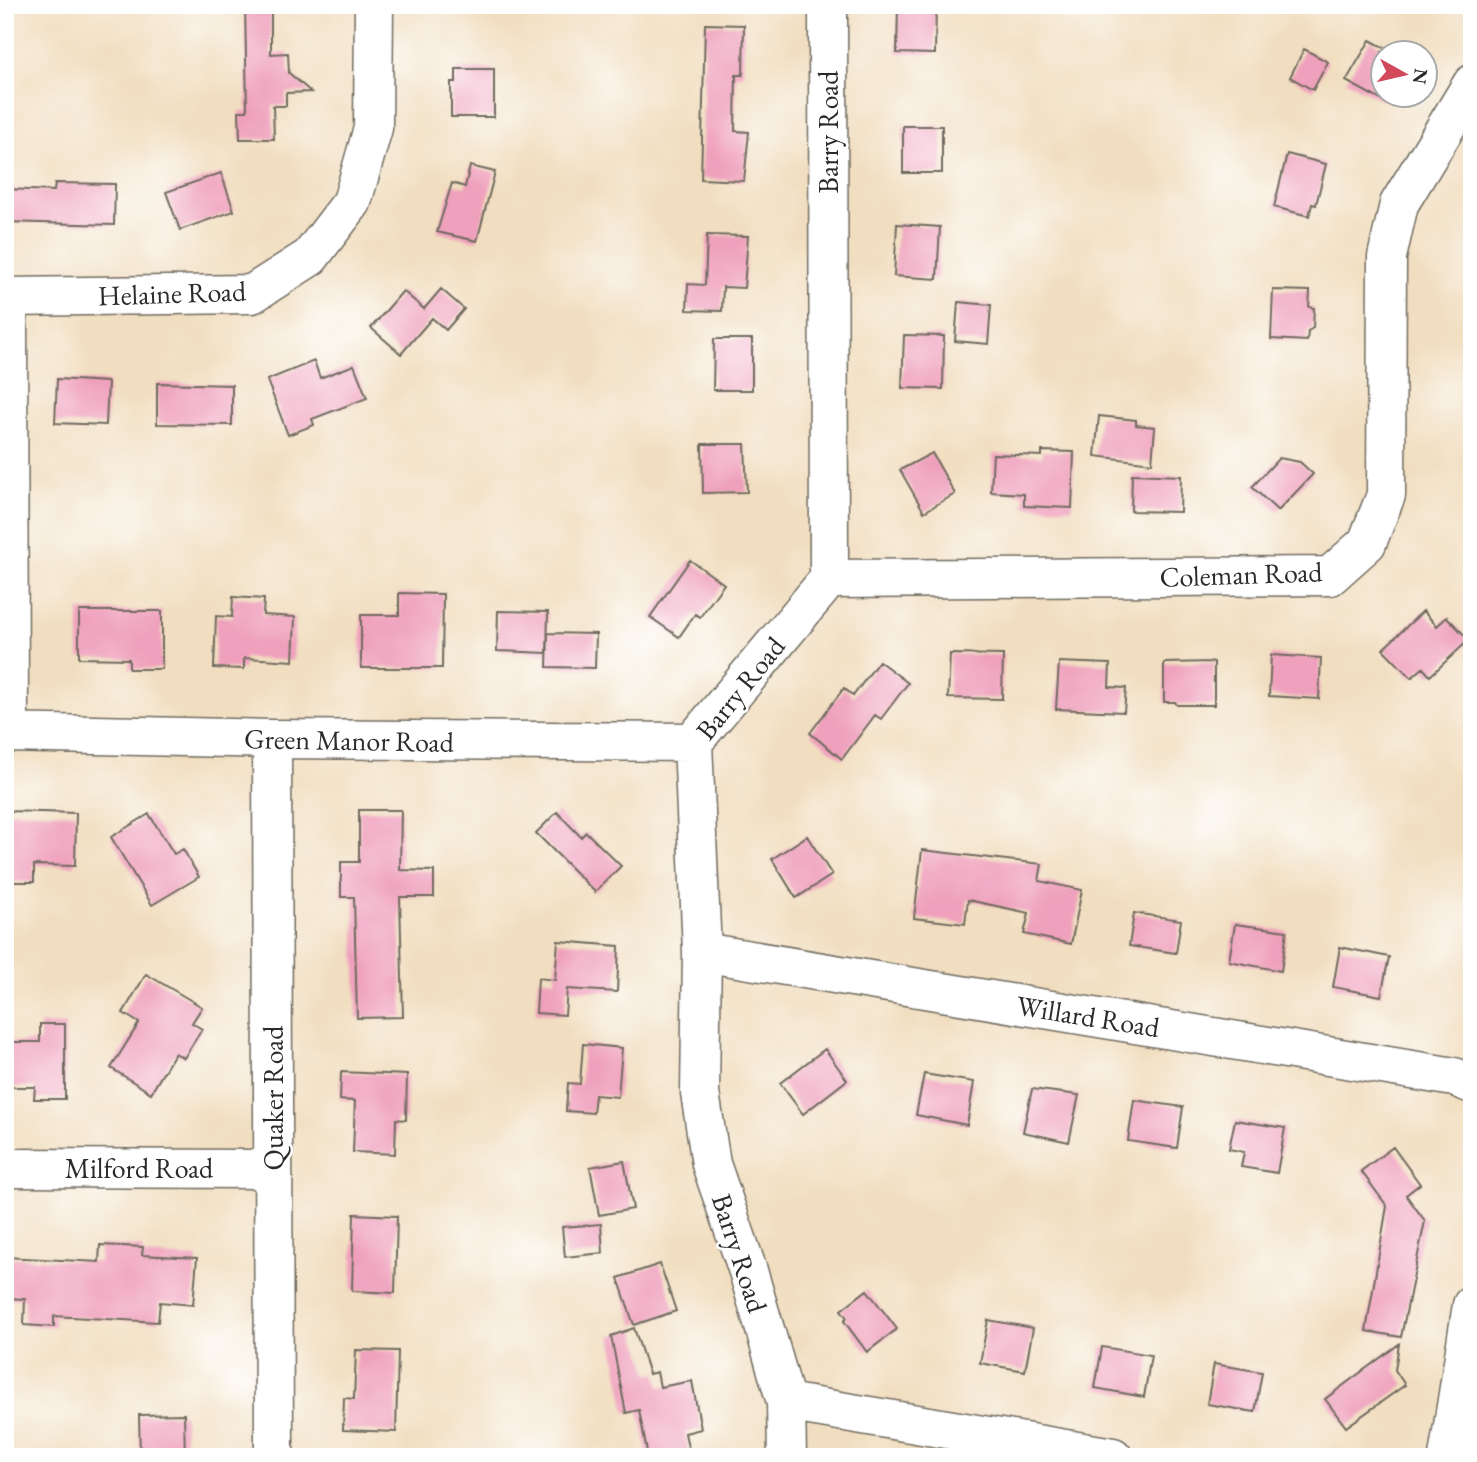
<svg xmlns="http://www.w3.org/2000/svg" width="1477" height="1462" viewBox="0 0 1477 1462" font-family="'EB Garamond',serif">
  <rect width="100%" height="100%" fill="#fff"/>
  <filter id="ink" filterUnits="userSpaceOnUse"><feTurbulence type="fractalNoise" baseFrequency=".0143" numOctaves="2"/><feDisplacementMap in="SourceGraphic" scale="14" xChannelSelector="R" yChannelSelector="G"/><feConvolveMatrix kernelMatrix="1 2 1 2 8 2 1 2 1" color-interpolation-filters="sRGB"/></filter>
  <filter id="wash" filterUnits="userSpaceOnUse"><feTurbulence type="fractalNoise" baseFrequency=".00686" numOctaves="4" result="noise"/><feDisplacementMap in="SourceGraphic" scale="28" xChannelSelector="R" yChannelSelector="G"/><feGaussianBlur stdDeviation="1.57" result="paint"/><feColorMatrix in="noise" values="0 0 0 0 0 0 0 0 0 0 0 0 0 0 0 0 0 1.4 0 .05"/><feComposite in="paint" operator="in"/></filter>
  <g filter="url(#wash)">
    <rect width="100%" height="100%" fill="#f1dec0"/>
    <g id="blocks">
      <path fill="#efa0bc" d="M245 5H271V54L288 53 289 73 311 92 286 93V106H273L274 139H240L239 111H247Z
        M898 5H936L935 54 897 53Z
        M705 24 744 25 743 75H736L735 131 749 132 744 181 701 179Z
        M1370 40 1392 52H1382L1384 94 1381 100 1346 81Z
        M1304 49 1328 62 1313 90 1290 77Z
        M456 69H494V117H451V82H456Z
        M903 126H942V173H903Z
        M1287 154 1326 164 1316 205 1312 204 1309 216 1274 207Z
        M470 166 495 172 477 241 437 232 452 183 465 187Z
        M221 173 234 211 180 230 166 192Z
        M55 183 115 184 114 225 5 222V189L54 191Z
        M897 224 940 227 937 279 894 276Z
        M707 235 748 236 744 288 723 287 722 311 687 310 688 284 705 285Z
        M441 289 464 309 446 330 432 318 401 354 371 328 403 291 424 309Z
        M1273 290 1310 291 1309 307 1314 308 1313 328 1308 331 1307 341 1271 339Z
        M958 302 991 305 988 344 955 341Z
        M904 335 944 336 943 389 902 388Z
        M714 339H752V390H713Z
        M314 361 320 378 354 365 367 398 312 419 314 425 288 435 267 380Z
        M57 379 108 382 106 425 55 423Z
        M157 383 232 385V425L157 424Z
        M1099 416 1136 420V425L1155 427 1152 463 1095 456Z
        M702 444H745L747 492 703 493Z
        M1042 451 1074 452 1072 508 1024 506V494L991 492 993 454 1042 456Z
        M932 453 955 494 924 512 900 470Z
        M1279 458 1300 462 1313 474 1278 511 1252 487Z
        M1132 474 1181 476 1180 512 1131 511Z
        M690 560 724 584 700 617 695 614 679 637 650 617Z
        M399 593 443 594 442 668H361V615H399Z
        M233 597 264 599 263 615 295 617 293 661 244 658V669L214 668 216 616 232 617Z
        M79 611H162V669H129V659L79 658Z
        M498 611 548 612 547 653 497 651Z
        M1423 611 1437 626 1447 617 1469 640 1430 676 1423 668 1411 678 1383 649Z
        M548 633 596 634 595 668 547 667Z
        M950 654 1003 655 1002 699 948 698Z
        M1271 655 1321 658 1319 699 1269 696Z
        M879 661 908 683 881 719 875 715 842 759 810 733 844 688 853 696Z
        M1059 662 1110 664 1109 687 1126 688 1124 712 1056 709Z
        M1214 662V705H1177L1175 702H1164V663Z
        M359 810H401L400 870 434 871V897H400L403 1017 357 1018 354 897H341V862H359Z
        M5 811 76 813 75 866 34 865V882H5Z
        M557 812 581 837 586 832 621 866 595 892 536 833Z
        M149 814 174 854 183 849 199 877 152 905 111 837Z
        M807 836 832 875 796 898 772 859Z
        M922 850 1042 864 1039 881 1082 890 1071 944 1024 934 1029 913 968 900 965 924 914 918Z
        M1134 913 1181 920 1176 953 1129 946Z
        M1235 924 1287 931 1281 971 1229 961Z
        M558 941 619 946 617 992 567 989 565 1015 536 1013 538 978 555 980Z
        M1340 947 1389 957 1381 996 1333 987Z
        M146 974 202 1007 192 1023 202 1029 184 1058 175 1053 151 1093 111 1068 139 1023 123 1013Z
        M40 1024H65V1099H34L35 1087H5V1042H40Z
        M583 1044 622 1048 618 1097 595 1095 593 1113 566 1111 568 1083 580 1084Z
        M825 1049 847 1080 803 1114 780 1083Z
        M341 1072 407 1075 406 1120 396 1119 395 1154 353 1152 355 1101 340 1100Z
        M924 1074 974 1082 967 1125 916 1115Z
        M1032 1089 1079 1095 1069 1142 1023 1132Z
        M1134 1100 1183 1107 1177 1148 1128 1141Z
        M1235 1120 1285 1128 1277 1173 1241 1167 1244 1152 1229 1149Z
        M1393 1147 1420 1184 1406 1195 1425 1221 1401 1337 1366 1331 1387 1206 1361 1171Z
        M624 1161 633 1209 599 1215 590 1167Z
        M354 1214 397 1216 395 1293 352 1291Z
        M601 1224 603 1253 565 1257 562 1227Z
        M100 1245 143 1247 142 1255 197 1258 193 1305 160 1302 158 1322 54 1316V1327L24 1325 25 1299 5 1298V1257L99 1262Z
        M660 1264 676 1311 634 1325 618 1278Z
        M867 1290 897 1329 867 1352 844 1321 847 1318 841 1310Z
        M988 1320 1033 1328 1025 1371 980 1363Z
        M634 1328 649 1374 657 1372 660 1387 692 1381 701 1429 685 1433 690 1457H648L639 1410 626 1413 611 1336Z
        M1399 1344 1395 1370 1405 1385 1346 1427 1325 1399Z
        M1102 1347 1151 1355 1144 1397 1095 1388Z
        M356 1350 398 1351 396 1432 343 1430 344 1398 354 1399Z
        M1214 1364 1262 1372 1255 1412 1207 1404Z
        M184 1414 185 1457H140L139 1415Z"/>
    </g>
  </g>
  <g filter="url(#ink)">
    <use href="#blocks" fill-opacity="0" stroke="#706a5f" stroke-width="2"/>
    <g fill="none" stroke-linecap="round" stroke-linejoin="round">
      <defs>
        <path id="minor" d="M5 297 252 294 310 257 352 202 373 128 374 5
          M8 297 9 733
          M829 579 1330 576 1367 543 1386 495 1387 257 1399 204 1472 84
          M5 733 272 739 693 742
          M272 739 274 1457
          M702 952 1454 1077 1472 1084
          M5 1168 273 1169
          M786 1402 1113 1457
          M787 1457 786 1402 748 1271 711 1164 700 1093 702 952 693 742 829 579 828 5
          M1448 1457 1472 1305"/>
      </defs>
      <use href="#minor" stroke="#706a5f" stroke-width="41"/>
      <use href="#minor" stroke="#fff" stroke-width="38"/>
    </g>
  </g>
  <g text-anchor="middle" stroke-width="5" stroke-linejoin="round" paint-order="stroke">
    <g font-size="28" fill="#2b2b2b" stroke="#fff">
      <text transform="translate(828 132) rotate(-90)" y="10">Barry Road</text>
      <text transform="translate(172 293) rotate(-2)" y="10">Helaine Road</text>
      <text transform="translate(1241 574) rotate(-2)" y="10">Coleman Road</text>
      <text transform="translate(740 688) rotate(-51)" y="10">Barry Road</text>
      <text transform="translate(349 740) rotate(1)" y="10">Green Manor Road</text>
      <text transform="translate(1088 1016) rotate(9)" y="10">Willard Road</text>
      <text transform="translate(273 1098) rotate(-90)" y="10">Quaker Road</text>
      <text x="139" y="1178">Milford Road</text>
      <text transform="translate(740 1253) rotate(72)" y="10">Barry Road</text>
    </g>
  </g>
  <rect width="1477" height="1462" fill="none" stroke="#fff" stroke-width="28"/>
  <g transform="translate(1404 74) rotate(98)"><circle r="33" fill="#ffffff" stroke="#aaaaaa" stroke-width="2"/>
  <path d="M0-5L12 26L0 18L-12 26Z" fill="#d1495b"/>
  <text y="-10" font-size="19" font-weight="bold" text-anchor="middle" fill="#2b2b2b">N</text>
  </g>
</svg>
